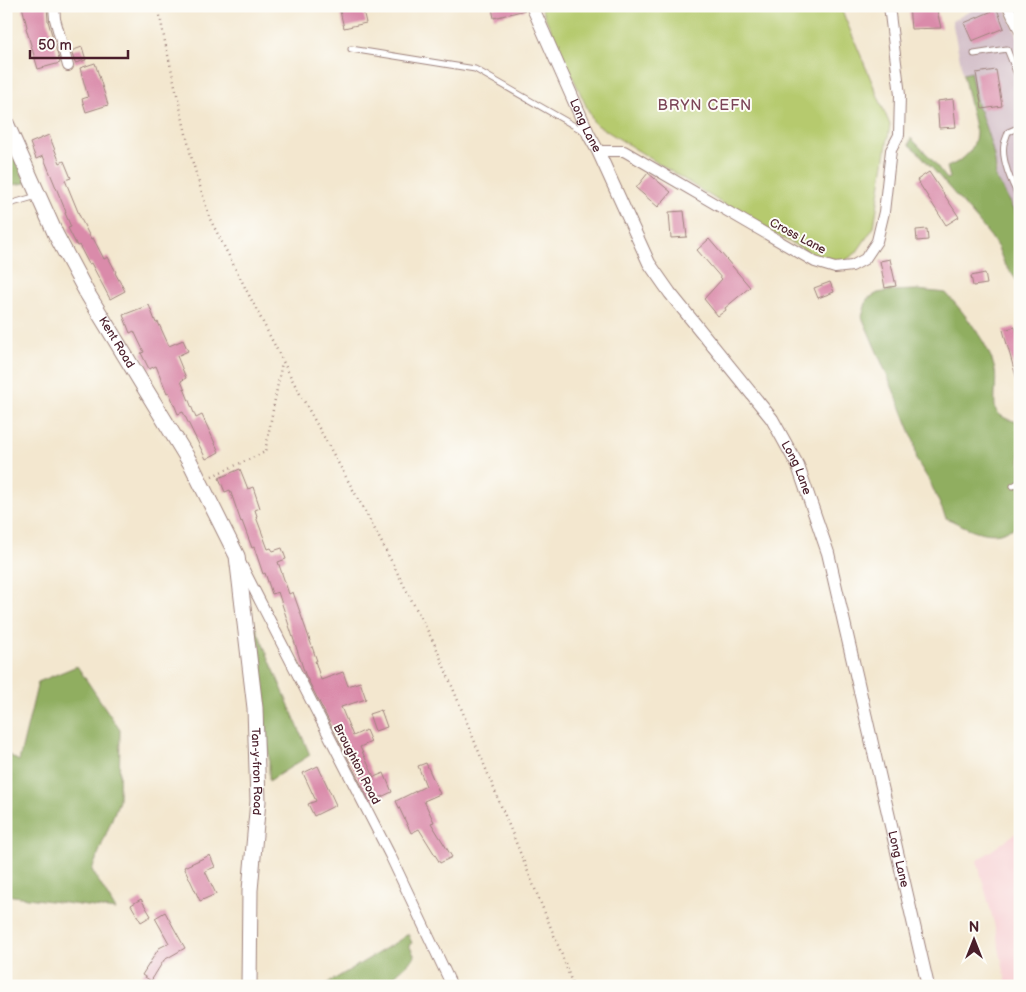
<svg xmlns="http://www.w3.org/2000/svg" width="1026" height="992" viewBox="0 0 1026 992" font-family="'Balsamiq Sans',sans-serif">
  <rect width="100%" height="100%" fill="#fdfcf7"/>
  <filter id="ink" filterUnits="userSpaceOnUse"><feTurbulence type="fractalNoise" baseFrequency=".02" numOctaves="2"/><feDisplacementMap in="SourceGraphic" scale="10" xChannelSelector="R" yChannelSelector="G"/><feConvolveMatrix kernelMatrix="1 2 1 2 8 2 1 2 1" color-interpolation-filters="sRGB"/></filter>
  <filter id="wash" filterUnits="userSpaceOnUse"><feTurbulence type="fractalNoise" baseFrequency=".0096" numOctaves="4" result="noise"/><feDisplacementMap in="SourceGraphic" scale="20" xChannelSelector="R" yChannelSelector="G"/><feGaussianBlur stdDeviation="1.12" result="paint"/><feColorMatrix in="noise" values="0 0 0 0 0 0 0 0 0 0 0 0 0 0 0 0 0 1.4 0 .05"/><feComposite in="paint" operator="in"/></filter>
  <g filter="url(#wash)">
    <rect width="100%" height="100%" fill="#f3e7cf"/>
    <path fill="#f7cfd3" d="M1020 830V986H1007L994 923 977 861Z"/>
    <path fill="#d2bdc7" d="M980 6H1004L1020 41V223L1000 184 995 177 997 171 978 110 971 75 972 72 963 74 952 21Z"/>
    <path fill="#b6ca6e" stroke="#80744c" d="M540 6H840L890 125 874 227 856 253 843 262 822 259 752 222 594 123Z"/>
    <path fill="#90ae61" stroke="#6d6646" d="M972 72 971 75 978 109 980 111C985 127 999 161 995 177L1000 184 1020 223V285L1004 263 998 248 991 237 978 221 919 153 909 145 911 138 929 156 947 179 950 178 947 167C964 160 975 151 976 132L963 74Z
      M6 136 26 183 6 186Z
      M917 290 946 293C964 313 990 344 995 371 997 380 993 405 996 410 1000 418 1012 421 1020 422V526C1013 528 1007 531 1000 533 982 537 962 525 946 518L930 482 917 461 914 441 901 408 862 317 867 299 878 293 889 291Z
      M251 616 310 755 269 781V757Z
      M77 666 120 730 119 801 92 870 116 910 6 895V753L19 761 38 682Z
      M408 934 412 943 409 945 415 957 384 986H323L398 941Z"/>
    <g id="blocks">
      <path fill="#da8baa" d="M22 6H47L48 21 60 63 38 69 26 28 27 27Z
        M360 6H362L366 23 344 28 340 11Z
        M500 6H524L525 10 494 18 492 8Z
        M909 6H936L941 28 911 29Z
        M997 9 1004 28 972 41 964 23Z
        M82 47 86 60 75 63 71 51Z
        M95 63 108 105 86 112 82 99 88 97 80 68Z
        M996 70 1002 106 982 109 976 73Z
        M953 99 956 127 939 128 937 101Z
        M49 135 60 163 64 161 71 178 65 180 81 219 91 239 93 238 104 259 108 257 116 272 115 273 125 291 110 299 91 263 89 264 79 245 77 246 68 228 71 227 65 213 66 212 43 156 36 159 30 143Z
        M929 172 959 217 946 225 917 180Z
        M648 173 671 192 658 207 636 188Z
        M684 211 687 237 671 238 669 212Z
        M927 229 928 240 917 241 916 230Z
        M709 239 750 287 725 308 726 310 718 316 704 299 722 279 697 250Z
        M890 259 896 286 885 288 880 261Z
        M985 273 987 284 973 286 971 276Z
        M830 282 834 292 818 298 814 288Z
        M149 305 156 323 158 322 169 346 183 340 188 351 177 356 186 378 181 381 196 418 202 415 219 452 206 459 183 412 178 414 169 392 167 393 156 366 149 369 141 353 144 352 134 331 130 333 123 315Z
        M1015 327 1020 342V380H1017L1003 330Z
        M240 469 248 489 253 487 260 508 255 510 257 516 256 517 268 549 271 548 273 551 282 548 286 559 278 562 289 594 293 592 317 661H315L321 680 343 672 348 686 360 682 366 699 341 707 353 736 366 730 371 742 360 747 374 777 384 773 392 792 370 802 305 674 278 592 272 594 265 573 263 574 254 547 252 548 242 521 241 522 230 490 225 492 219 478Z
        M381 710 387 727 375 731 369 714Z
        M426 763 440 794 424 801 434 822 431 823 452 857 440 863 419 829 411 833 396 801 426 786 418 766Z
        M318 766 336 805 314 816 308 804 316 801 303 773Z
        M210 855 215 867 205 871 216 894 200 901 184 867Z
        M141 899 151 916 141 922 131 905Z
        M165 912 185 948 164 960 151 981 142 975 159 948 169 943 155 918Z"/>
    </g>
  </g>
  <g filter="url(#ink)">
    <use href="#blocks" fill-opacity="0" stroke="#9e837d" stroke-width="1"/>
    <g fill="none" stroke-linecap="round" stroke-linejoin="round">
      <defs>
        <path id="service" d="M351 49 475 69 585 132
          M974 54 1007 49 1020 82
          M1020 127 1008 132C1007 136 1005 140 1004 144 1001 161 1012 184 1020 199
          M6 205 37 196
          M1013 486 1020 482"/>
        <path id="minor" d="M54 6 55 19 68 66
          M1008 6 1013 17 1020 13
          M1013 17 1020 31
          M598 151H624L815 262 835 268 852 266 865 259 877 241 884 212 891 150 899 135 900 95 889 6
          M241 564 390 855 452 986"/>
        <g id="tertiary">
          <path id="s1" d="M532 6 589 135 598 151 649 263 670 293 772 419 798 466 828 553 928 986"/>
        </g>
        <g id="secondary">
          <path id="s2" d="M6 123 56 235 87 293 191 464 237 556 255 708 258 801 250 890 249 986"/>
        </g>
      </defs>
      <use href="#service" stroke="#9e837d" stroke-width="7"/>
      <use href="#minor" stroke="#9e837d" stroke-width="12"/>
      <use href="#tertiary" stroke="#9e837d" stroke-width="14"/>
      <use href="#secondary" stroke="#9e837d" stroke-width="17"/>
      <path stroke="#9e837d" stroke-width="2.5" stroke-dasharray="1 4" stroke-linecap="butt" d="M158 6 165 42 192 160 210 219 294 383 372 524 436 647 562 955 573 986
        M212 476 265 452 282 362"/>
      <use href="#service" stroke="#fff" stroke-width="5"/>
      <use href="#minor" stroke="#fff" stroke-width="10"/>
      <use href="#tertiary" stroke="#fff" stroke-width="12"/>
      <use href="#secondary" stroke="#fff" stroke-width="15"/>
    </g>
  </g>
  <g text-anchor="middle" stroke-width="4" stroke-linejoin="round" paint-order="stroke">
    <g font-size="12" fill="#4a1f2b" stroke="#fdfcf7">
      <text dy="4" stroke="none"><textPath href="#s1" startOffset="131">Long Lane</textPath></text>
      <text transform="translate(798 236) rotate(28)" y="4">Cross Lane</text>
      <text dy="4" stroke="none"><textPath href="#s2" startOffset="246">Kent Road</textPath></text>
      <text dy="4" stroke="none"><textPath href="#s1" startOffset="536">Long Lane</textPath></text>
      <text transform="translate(357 764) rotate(63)" y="4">Broughton Road</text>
      <text dy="4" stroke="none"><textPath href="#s2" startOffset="708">Tan-y-fron Road</textPath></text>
      <text dy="4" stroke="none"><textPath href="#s1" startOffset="941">Long Lane</textPath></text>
    </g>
    <g font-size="15" letter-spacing="1" fill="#7c4557" stroke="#fdfcf7">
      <text x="705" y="110">BRYN CEFN</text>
    </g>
  </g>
  <rect width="1026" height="992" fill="none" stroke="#fdfcf7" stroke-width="25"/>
  <g transform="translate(974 940)" stroke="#fdfcf7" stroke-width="4" paint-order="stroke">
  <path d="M0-4L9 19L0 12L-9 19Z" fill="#4a1f2b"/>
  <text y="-8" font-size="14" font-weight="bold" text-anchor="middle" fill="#4a1f2b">N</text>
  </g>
  <path d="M30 50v8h98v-8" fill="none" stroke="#4a1f2b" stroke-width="2.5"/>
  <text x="38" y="50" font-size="15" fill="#4a1f2b" stroke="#fdfcf7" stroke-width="4" paint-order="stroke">50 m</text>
</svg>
